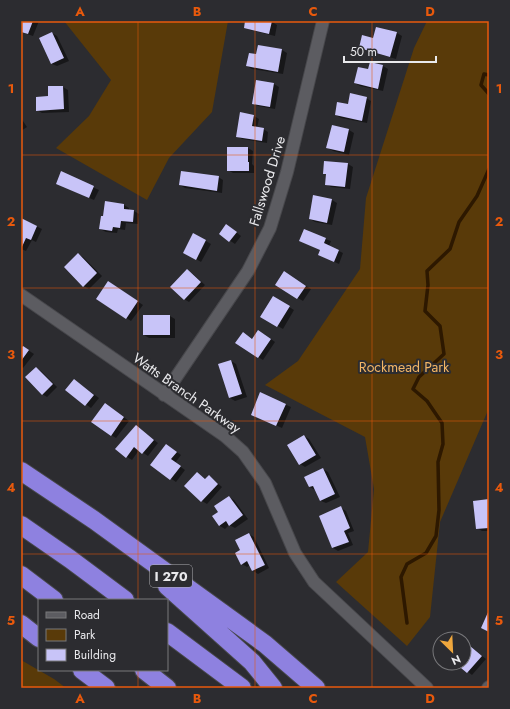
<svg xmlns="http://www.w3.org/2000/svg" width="510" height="709" viewBox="0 0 510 709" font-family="Jost,sans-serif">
  <rect width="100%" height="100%" fill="#2c2c30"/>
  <path fill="#593a09" d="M64 21H228L212 112 169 158 147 200 56 148 89 116 111 80Z
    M427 21H489V408L440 522 430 617 407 646 336 582 368 552 374 489 365 437 265 385 298 361 360 269 366 198 414 48Z
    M21 660 54 679 66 688H21Z"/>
  <path fill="#0007" d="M21 21H39L33 36 21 32Z
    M246 21 272 22 277 25 275 36 250 30 245 27Z
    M377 28 397 33 402 36 396 59 365 50 360 48 374 39Z
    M52 33 57 36 69 61 57 66 52 64Z
    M282 50 287 53 283 74 252 69 247 66 257 55Z
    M383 66 388 69 383 91 360 86 355 83Z
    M274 84 279 87 275 109 258 106 253 103Z
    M63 87 68 90 69 112 42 113 37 110Z
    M366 98 371 101 367 123 341 118 336 115 348 105Z
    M254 116 259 119 257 128 263 129 268 132 267 143 242 139 237 136Z
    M21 118 27 127 21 131Z
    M333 126 349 130 354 133 349 155 333 151 328 148Z
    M248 148 253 151 252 164 254 166V173H233L228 170Z
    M348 164 353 167 350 189 331 187 326 184 327 175 324 173Z
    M62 173 99 190 94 200 62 186Z
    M218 177 223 180 222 193 185 188 180 185Z
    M332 200 337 203 332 225 315 222 310 219Z
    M106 203 124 205 129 208V211H134L139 214 138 224 126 223 125 230 118 229 117 233 106 232 100 229 104 217Z
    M21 219 42 229 36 242 32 240 26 251 21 249Z
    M231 228 241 236 235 244 220 234Z
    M194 234 211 244 201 262 184 252Z
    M325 239 331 241 329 246 343 253 339 264 324 257 321 250 300 241Z
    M78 254 83 257 102 276 89 289 84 286Z
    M187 271 193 274 205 285 189 302 184 299Z
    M284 273 311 289 303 301 276 285Z
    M113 285 143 305 131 321 97 299Z
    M273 297 294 310 283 329 262 317Z
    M144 316H170L175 319V338H149L144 335Z
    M264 334 275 342 263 360 258 357 248 336 253 340Z
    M21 349 28 350 34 354 23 368 21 367Z
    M231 361 236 364 247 397 235 401 230 398Z
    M36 368 41 371 57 387 47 397 42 394Z
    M74 380 99 398 91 408 66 390Z
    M261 394 291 407 282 428 257 417Z
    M110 407 129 421 116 438 111 435Z
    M136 426 158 443 148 456 139 450 132 460 127 457Z
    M304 436 309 439 321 458 305 467 300 464Z
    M171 448 181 455 175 463 185 470 176 482 151 465Z
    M323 469 328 472 340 497 326 503 321 501 315 490 310 487Z
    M197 473 206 479 209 476 222 487 207 504 202 501Z
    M229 497 234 500 248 519 235 528 229 525 225 529 220 526 219 512Z
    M489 501V531H482L477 528Z
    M341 508 346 511 354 531 348 533 353 545 338 551 333 548Z
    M249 534 254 537 269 568 258 574 253 571 250 565 247 567 242 564V551Z
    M471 647 486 659 472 675 457 663H464V655Z"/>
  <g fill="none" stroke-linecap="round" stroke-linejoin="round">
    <path stroke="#2d1800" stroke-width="3.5" d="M489 75 484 74 481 85 489 94
      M407 623 401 577 407 564 426 553 436 536 439 510 438 462 443 444 442 423 427 401 413 389 419 377 444 354 440 326 425 311 428 285 427 271 450 249 459 222 477 196 489 169"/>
  </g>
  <path fill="#c8c4f8" d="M21 21H33L28 34 21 32Z
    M245 21H272L269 34 244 28Z
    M376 27 397 32 390 57 359 48 362 35 373 38Z
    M52 32 64 58 51 64 39 38Z
    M258 45 282 49 278 72 246 66 249 53 256 54Z
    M370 62 383 65 378 89 354 83 358 67 368 69Z
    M256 80 274 83 270 107 252 104Z
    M48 86H63L64 109 36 111V97L48 96Z
    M350 93 367 97 362 121 335 115 337 102 348 104Z
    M240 112 254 115 252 126 264 128 262 141 236 137Z
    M332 125 349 129 344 152 326 148Z
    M227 147H248V162H249V171H227Z
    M324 161 348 163 345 187 325 185 326 174H323Z
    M61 171 94 186 89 198 56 184Z
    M181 171 219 176 217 191 179 185Z
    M313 195 332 199 327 223 309 219Z
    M105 201 124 204V209L134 210 133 222 121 221 120 228 113 227 112 231 99 229 101 216H103Z
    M21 218 37 226 31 240 26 238 21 249Z
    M226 224 237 232 229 242 219 234Z
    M304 229 326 238 324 243 339 250 334 262 318 255 320 250 299 241Z
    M193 233 206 240 196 260 183 253Z
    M78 253 97 273 83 287 64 267Z
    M187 269 201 282 184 300 170 287Z
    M284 271 306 286 297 299 275 285Z
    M108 281 138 301 126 319 96 299Z
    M273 296 290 306 277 327 260 317Z
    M143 315H170V335H143Z
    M258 330 271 339 258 358 235 343 243 332 252 339Z
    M23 346 29 350 21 361V348Z
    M231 360 242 394 229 398 218 364Z
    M36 367 53 384 42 395 25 377Z
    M74 379 94 395 85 406 65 390Z
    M260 392 286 404 276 426 251 415Z
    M105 403 124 417 111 436 91 422Z
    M136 425 154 440 142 454 134 447 126 458 115 449Z
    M304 435 316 455 299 465 287 445Z
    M166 444 177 452 171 459 181 466 170 480 150 465Z
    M323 468 335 494 320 501 313 486 309 487 304 477Z
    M197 472 205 479 209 475 218 484 201 502 184 486Z
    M229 496 243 515 229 526 226 521 219 526 212 516 218 512 214 506Z
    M489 499V528L476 529 473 501Z
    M341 506 350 528 344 531 349 542 332 548 319 516Z
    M249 533 265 565 252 571 247 561 241 565 235 553 240 550 235 540Z
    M489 610V632L481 628Z
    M470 646 482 656 467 673 455 663H464V653Z"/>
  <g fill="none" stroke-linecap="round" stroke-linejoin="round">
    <defs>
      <path id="minor" d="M21 295 225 436 243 452 265 483 295 553 314 582 427 688
        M164 395 248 271 270 228 287 172 323 21
        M488 688 489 687"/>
      <path id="highway" d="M21 471 94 520 265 644 316 688
        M21 525 70 559 125 600
        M21 575 54 600
        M167 586 252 662 273 688
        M21 624 39 638
        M167 632 242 688
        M82 670 106 688
        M144 670 167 688"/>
    </defs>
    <use href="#minor" stroke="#47474b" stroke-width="14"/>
    <use href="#highway" stroke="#47474b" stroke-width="20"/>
    <use href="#minor" stroke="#5c5c61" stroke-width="12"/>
    <use href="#highway" stroke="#8e81e0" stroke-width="18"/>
  </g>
  <path fill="none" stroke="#e8590c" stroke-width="1" stroke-opacity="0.55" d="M138 21V600M255 21V688M372 21V688M21 155H489M21 288H489M21 421H489M21 554H489M138 670V688"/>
  <g text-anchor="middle" stroke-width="4" stroke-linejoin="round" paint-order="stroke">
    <rect fill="#2c2c30" stroke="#b0b0b4" stroke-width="1" x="150" y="565" width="42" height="22" rx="3"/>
    <g font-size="13" font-weight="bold" fill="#e9e9ec">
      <text x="171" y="581">I 270</text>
    </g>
    <g font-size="14" fill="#e9e9ec" stroke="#2c2c30">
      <text transform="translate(267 181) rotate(-73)" y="5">Fallswood Drive</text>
      <text transform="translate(187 393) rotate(35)" y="5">Watts Branch Parkway</text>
    </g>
    <g font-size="14" fill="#f3b666" stroke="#2c2c30">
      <text x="404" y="372">Rockmead Park</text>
    </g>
  </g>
  <rect width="510" height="709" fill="none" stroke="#2c2c30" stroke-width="44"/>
  <rect x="38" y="599" width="130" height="72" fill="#2c2c30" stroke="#78787b"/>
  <rect x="46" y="612" width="20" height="6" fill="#5c5c61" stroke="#78787b"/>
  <text x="74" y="619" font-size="12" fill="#e9e9ec">Road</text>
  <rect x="46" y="629" width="20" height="12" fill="#593a09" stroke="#78787b"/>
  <text x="74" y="639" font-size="12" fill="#e9e9ec">Park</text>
  <rect x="46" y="649" width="20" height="12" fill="#c8c4f8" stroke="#78787b"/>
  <text x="74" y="659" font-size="12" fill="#e9e9ec">Building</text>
  <g transform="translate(452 651) rotate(156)"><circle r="19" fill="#2c2c30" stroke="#78787b"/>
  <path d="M0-3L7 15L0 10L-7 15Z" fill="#efa73d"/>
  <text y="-6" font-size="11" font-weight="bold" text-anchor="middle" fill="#e9e9ec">N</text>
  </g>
  <path d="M344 56v6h92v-6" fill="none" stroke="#e9e9ec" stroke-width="2"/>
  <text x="350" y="56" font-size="12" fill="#e9e9ec" stroke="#2c2c30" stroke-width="3" paint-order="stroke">50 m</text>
  <rect x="22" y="22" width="466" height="665" fill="none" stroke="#e8590c" stroke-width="1.5"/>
  <g font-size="13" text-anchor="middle" font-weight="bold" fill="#e8590c">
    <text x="80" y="16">A</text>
    <text x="197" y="16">B</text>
    <text x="313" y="16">C</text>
    <text x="430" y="16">D</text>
    <text x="11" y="93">1</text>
    <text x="499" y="93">1</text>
    <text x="11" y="226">2</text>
    <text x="499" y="226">2</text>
    <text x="11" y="359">3</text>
    <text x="499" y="359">3</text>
    <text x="11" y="492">4</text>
    <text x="499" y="492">4</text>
    <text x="11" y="625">5</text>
    <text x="499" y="625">5</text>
    <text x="80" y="703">A</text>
    <text x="197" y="703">B</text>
    <text x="313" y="703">C</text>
    <text x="430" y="703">D</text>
  </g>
</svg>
